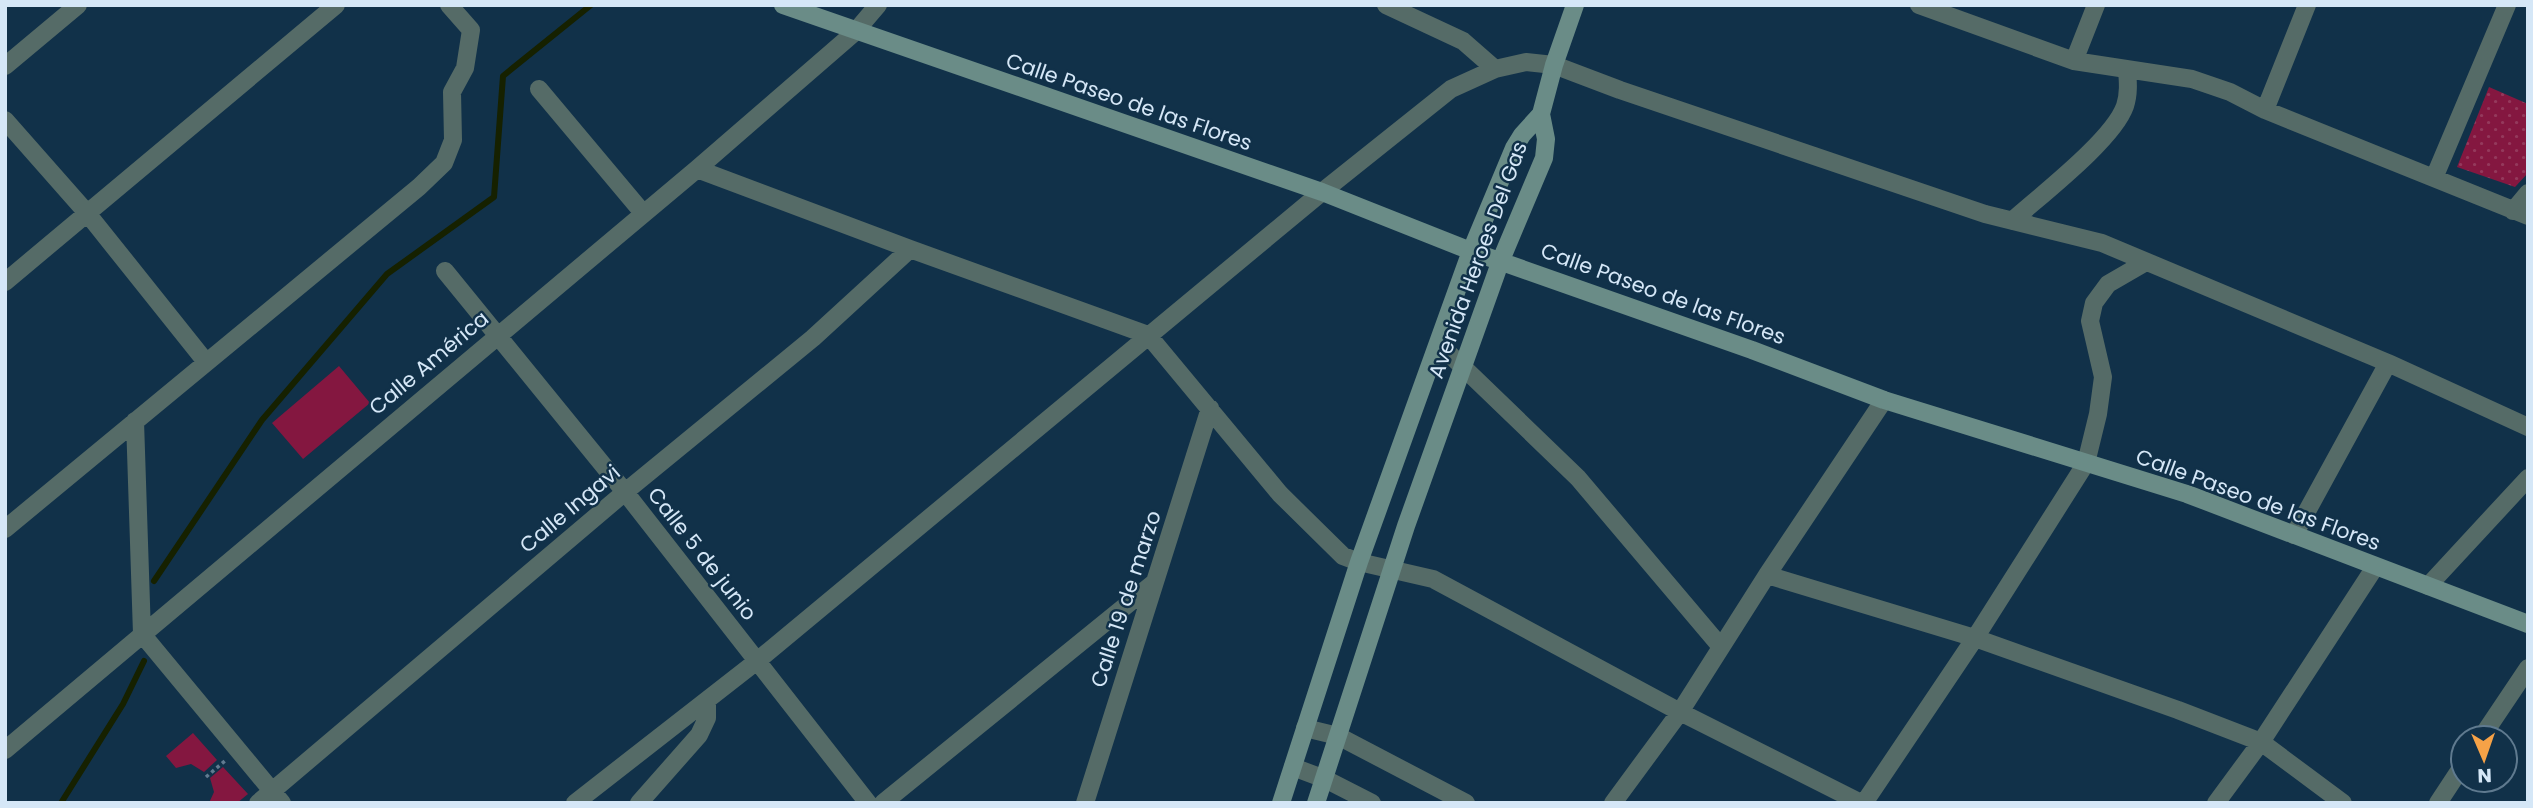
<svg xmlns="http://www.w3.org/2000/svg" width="2533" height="808" viewBox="0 0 2533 808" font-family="Poppins,sans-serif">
  <defs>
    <pattern id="park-dots" width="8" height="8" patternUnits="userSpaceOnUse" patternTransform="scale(1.75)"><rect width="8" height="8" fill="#841740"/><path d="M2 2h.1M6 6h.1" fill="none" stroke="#94395c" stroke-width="1.8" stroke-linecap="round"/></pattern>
  </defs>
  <rect width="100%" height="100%" fill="#113149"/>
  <path fill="#841740" d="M339 366 370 403 303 459 272 423Z
    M193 733 217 760 204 772 191 764 176 768 166 756Z
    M223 767 248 794 237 803H209L214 792 210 778Z"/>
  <path fill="url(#park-dots)" d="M2489 87 2528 104V173L2515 187 2457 167Z"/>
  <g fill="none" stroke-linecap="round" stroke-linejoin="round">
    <path stroke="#162100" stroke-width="6" d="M154 581 262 420 387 274 494 197 503 76 591 5
      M61 803 123 704 144 661"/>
    <path stroke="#617b90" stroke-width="3.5" stroke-dasharray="3.5 3.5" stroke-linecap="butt" d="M206 777 226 760"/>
    <path stroke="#556b67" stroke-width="18" d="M1386 5 1463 41 1495 69
      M1919 5 2074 61 2192 79 2230 92 2265 110 2528 216
      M2074 61 2096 5
      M5 66 78 5
      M539 89 643 213
      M2265 110 2307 5
      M5 120 87 213 206 362
      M697 169 910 249 1148 335 1280 494 1343 556 1359 562 1433 579 1680 712 1861 803
      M2434 178 2507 5
      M2513 211 2528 193
      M2012 221C2041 195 2113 140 2125 106 2129 94 2128 82 2127 69
      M445 271 625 492 868 803
      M5 282 336 5
      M1439 344 1578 478 1721 647
      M135 421 142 634 282 803
      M5 529 419 187 444 163 453 140 452 92 465 68 471 30 449 5
      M2294 535 2388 363
      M1767 575 1975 638 2178 710 2261 742 2343 803
      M2428 586 2528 478
      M1305 728 1338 736 1466 803
      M2481 738 2528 668
      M5 750 697 169 855 32 878 5
      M1293 767 1325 779 1372 803
      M258 803 625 492 813 338 910 249
      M575 803 757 661 1322 192 1451 89 1495 69 1526 62 1554 65 1620 90 1985 214 2102 243 2388 363 2528 427
      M639 803 699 735 707 718V701
      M883 803 1155 582
      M1085 803 1210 408
      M1613 803 1680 712 1767 575 1884 400
      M1864 803 1975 638 2086 463 2098 414 2103 377 2090 321 2094 303 2108 284 2146 262
      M2216 803 2261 742 2375 567
      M2438 803 2463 765"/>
    <path stroke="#6a8c87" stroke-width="18" d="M783 5 1322 192 1471 251 1752 350 1884 400 2187 494 2528 624
      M1281 803 1359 562 1471 251 1514 148 1522 135 1541 114
      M1316 803 1406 526 1501 260 1544 158 1546 139 1541 114 1554 65 1575 5"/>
  </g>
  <g text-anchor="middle" stroke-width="5" stroke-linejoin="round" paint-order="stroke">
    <g font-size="21" fill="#d5e7f7" stroke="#113149">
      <text transform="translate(1129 102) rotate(19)" y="7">Calle Paseo de las Flores</text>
      <text transform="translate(1478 260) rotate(-70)" y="7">Avenida Heroes Del Gas</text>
      <text transform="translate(1663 294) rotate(20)" y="7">Calle Paseo de las Flores</text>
      <text transform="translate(429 363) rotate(-40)" y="7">Calle América</text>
      <text transform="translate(2258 500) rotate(20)" y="7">Calle Paseo de las Flores</text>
      <text transform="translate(570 509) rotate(-40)" y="7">Calle Ingavi</text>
      <text transform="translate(702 554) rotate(52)" y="7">Calle 5 de junio</text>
      <text transform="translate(1126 599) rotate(-72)" y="7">Calle 19 de marzo</text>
    </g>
  </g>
  <rect width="2533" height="808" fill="none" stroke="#d5e7f7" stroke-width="14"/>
  <g transform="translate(2484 759) rotate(178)"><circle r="33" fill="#113149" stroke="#5f7a8f" stroke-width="2"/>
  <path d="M0-5L12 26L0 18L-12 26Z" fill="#f6a247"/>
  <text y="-10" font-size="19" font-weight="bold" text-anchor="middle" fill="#d5e7f7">N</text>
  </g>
</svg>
